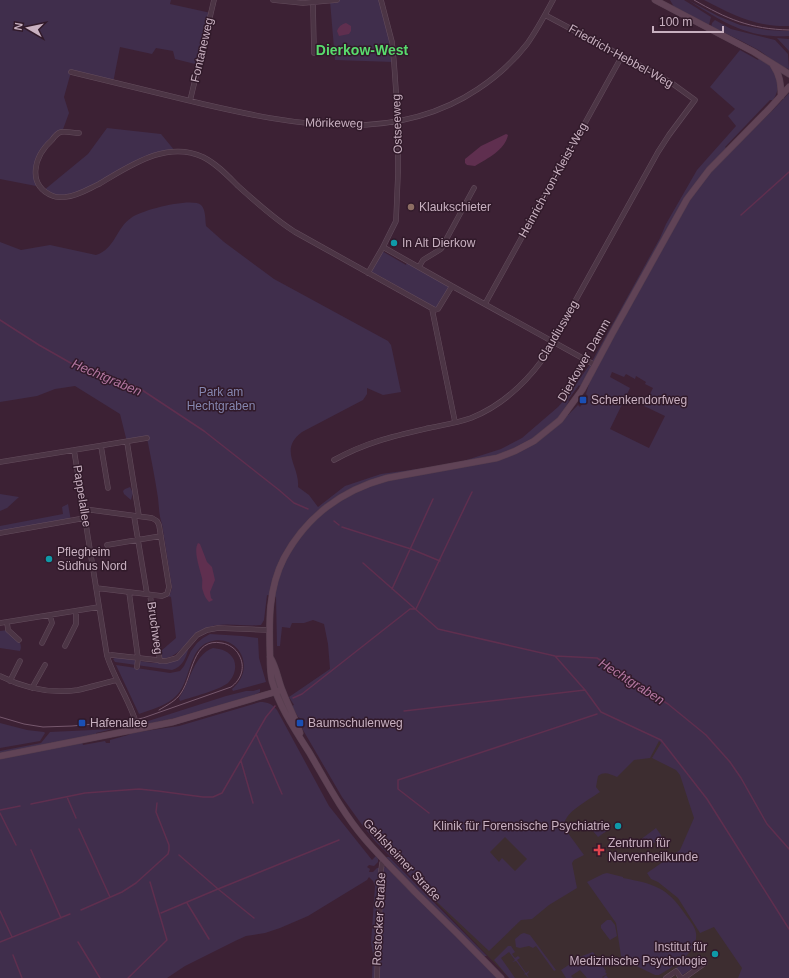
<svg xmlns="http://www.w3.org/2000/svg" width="789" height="978" viewBox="0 0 789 978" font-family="Arial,sans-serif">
  <rect width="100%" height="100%" fill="#3c2134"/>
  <path fill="#3d2d30" d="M659 741 723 820 789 978H509L421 887 488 815Z"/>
  <path fill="#402e4c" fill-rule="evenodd" d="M0 0H171L170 4 211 13 199 65 175 59 173 51 156 48 152 54 120 47 113 83 71 72 64 97 69 113 62 132 58 133 37 161V185L36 186 0 179Z
    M337 0H381L394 62 335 60 330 1Z
    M670 0H684L711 17 709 25 674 7Z
    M688 0 718 16 740 25 767 30 789 31V36C748 39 721 21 688 0Z
    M704 0H789V26C756 27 733 15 704 0Z
    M715 20 731 29 775 40 788 54 789 69C778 66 769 57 760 51 744 42 728 34 711 27L712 23Z
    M777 38 789 39V51Z
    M740 50 758 60 759 58C764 61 769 64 773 67 781 76 779 92 773 100H770L725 147 730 152 772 111 789 93V978H738L742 968 714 927 700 933 678 898 658 882 651 879 647 873 680 850 694 818 680 775 676 770 652 758 661 743 659 741 650 758 634 760 617 777C609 774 605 771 598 776L596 787 600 792C590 799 571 809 566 819 564 822 564 825 565 829L584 855 574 860 572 863 577 888 549 905 532 919 521 920 489 951 421 887 375 841 360 822 342 797 303 730 300 720H301L300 718 298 717 292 706 294 705 289 697 330 669 328 644 324 624 313 620 304 623H292L290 628 282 627 280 646H277L276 597 267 595 264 620 261 625C243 627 223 621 206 628 187 635 184 656 162 659L161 651 176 638 171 597 168 596 170 594 172 588 162 524C159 516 159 507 158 498 155 478 151 458 147 438L127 442 120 414 75 386 55 389 37 396 0 402V242L21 250 50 245 96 255C115 249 116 228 131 218 141 210 192 197 201 205 206 210 205 220 206 226L224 242 274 279 388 341 391 345 401 392 383 395 367 388V394L363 400 302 432C278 450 300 466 298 487L309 495 318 507 345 486 381 474 454 464 501 449 522 438 558 407 566 398 591 363 660 238 666 224 697 170 736 126 728 116 735 109 710 87ZM612 372 624 377 626 374 635 379 636 376 646 382 645 384 653 388 644 406 665 416 649 448 610 429 630 388 610 377ZM584 381 589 384 586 394 588 396 580 407 578 405 568 415 564 410 569 401 568 400 579 385 580 386ZM505 837 527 859 515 871 502 858 499 862 490 852Z
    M107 128 161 134 175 151 159 153 79 194 55 197 43 191 88 154Z
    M382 251 406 265 407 263 448 285 449 289 436 308 376 274 375 275 372 273V269Z
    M130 487 133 493 131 500 124 494 123 491 125 489Z
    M0 494 19 497 7 508 0 511Z
    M68 504 71 521 0 533V526L63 514 62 507Z
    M8 630C14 636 24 642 20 651L0 648V631Z
    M210 634 242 636 258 638 259 658 266 682 233 691 232 689C258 667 237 632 209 642 188 649 191 681 177 695 167 706 152 709 139 714L116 665 170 673 180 671 184 666 191 651 197 643 203 638Z
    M189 647C186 657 183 667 172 670L115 662 113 659 117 657C145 661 169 672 189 647Z
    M213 648C221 649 230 651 234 660 237 668 234 677 228 683 219 690 192 697 180 701L179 698C190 683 193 655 213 648Z
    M260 689V692L254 695 180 717 143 725 142 723 226 696 246 691H253Z
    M260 702C268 702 272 704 277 710L329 806 372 860 376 856 378 859V862L374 866 369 865 367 867 370 869 369 872H373L377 868H379L380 881 383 866 387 868 498 978H372L373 954 371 943 375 886 373 881 369 877 367 880 308 916 280 928 265 933 246 936 235 941 185 966 167 978H0V758L82 742 83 745 105 741 106 743H110V740L128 735 132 733 179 726Z
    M0 723 27 730 44 732 45 733 40 741 0 748Z
    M113 729 96 733V735L0 753V751L41 743 50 732Z
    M607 822 611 828 598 837 593 831Z
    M656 828 661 835 662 838 646 848 640 840Z
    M386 857H389L487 956H484L422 896Z
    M607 873 623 877V878C654 884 667 887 685 914 689 920 695 926 696 933 699 952 673 967 659 975H655L624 960 621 956 616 923 587 882 603 874Z
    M607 920H611L615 925 617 936 610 940 601 928V925Z
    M524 933 530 935 556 970 554 971 536 946 533 948 529 946 520 948 516 947 515 939 521 934Z
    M508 946H511L515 952 512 954 515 958 518 956 520 958 517 960 526 973 529 971V972L527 974 529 978 525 974 523 976 525 973 516 961 512 962 515 960 509 952 501 958 515 978H509L494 960Z
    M593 952 606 971 605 972 607 974 602 977 603 978 606 975 608 978H587L580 970 571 976 573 978H566L561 970 579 958V957Z
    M685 961 689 962 693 968 681 976 676 968Z"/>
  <path fill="#5f2f4f" d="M346 23 351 26V31L349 34 339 36 337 31C339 26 342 24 346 23Z
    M506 134 508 135C505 150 488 158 475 166L467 165 465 163V159L481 146Z
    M198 543 200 544 207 562 212 567 215 580 210 592 211 598 213 600 209 602C206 599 204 595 203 591 201 587 203 582 202 578 200 569 193 551 198 543Z"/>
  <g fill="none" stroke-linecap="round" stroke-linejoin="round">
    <path stroke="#5f2f4f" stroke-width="1.5" d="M741 215 789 172
      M0 320 39 345 83 370 111 377 139 388 204 431 279 490 294 503 308 509
      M334 521 339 525
      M342 527 411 549 440 561
      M363 563 438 629 555 656 597 658 668 704 706 735 730 762 741 778 767 824 789 849
      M392 589 433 499
      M416 609 472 492
      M555 656 585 690 601 712 661 740 707 799 789 929
      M293 698 302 694 410 609H416
      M404 711 585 690
      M256 734 282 794
      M241 761 253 803
      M67 797 76 818
      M31 804 85 793 139 789 158 791 203 797H213L222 793 266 717 275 706
      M0 810 20 806
      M0 813 16 845
      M429 813 398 789V780L597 714
      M79 829 110 897
      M31 850 61 918
      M179 855 218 889 339 840
      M187 903 209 939
      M81 910 122 892 136 883 168 854 169 850V845L156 812 157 803
      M0 911 12 937
      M161 913 218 889 254 918
      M0 942 70 914
      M78 942 100 978
      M13 955 22 978
      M128 978 167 940 150 882"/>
    <defs>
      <path id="street" d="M273 0 303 3 337 0
        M381 0 392 42 394 62 398 121V173L396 221 383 247
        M313 3 314 53
        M71 72C115 83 159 93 203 104 294 125 395 145 478 89 496 77 513 62 527 44 537 30 545 15 553 0
        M190 101 214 0
        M79 133C74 133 66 131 61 132 57 133 54 137 52 140 34 156 26 185 53 196 57 198 61 197 65 197 78 196 88 189 99 184 130 166 166 140 203 157 217 164 228 176 238 186 256 202 274 219 295 232L435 310 438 309 452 286 383 247 368 273
        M419 267 423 260 441 249 474 188
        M452 286 595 365
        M485 304 622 56
        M432 309 455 422
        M127 442 139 516
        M101 446 108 488
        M74 450 147 438
        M334 460C366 442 394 436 429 428 443 425 457 423 471 418 501 406 524 385 543 359L658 152 669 135 695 100 673 84 654 73 545 15
        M0 462 74 450 107 656C115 681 132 704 138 729
        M84 509 152 518 157 521 159 525 169 587 167 594 162 596 96 588
        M134 516 147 594
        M0 533 85 518
        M107 545 161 536
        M129 592 138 658 137 667
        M150 595 160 661
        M7 622 8 630 19 640
        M0 623 99 607
        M42 643 52 623 50 615
        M65 646 76 624V611
        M107 656 112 655 166 661 177 658 197 635 207 630 218 628 269 630
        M0 676C24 688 51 694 78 690 91 687 104 683 117 680
        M10 681 20 661
        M32 688 45 665
        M377 978 381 871 382 863 384 861
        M666 978 676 971 681 978
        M684 978 705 963"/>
      <path id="secondary" d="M655 0 754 52 789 74
        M773 65C780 75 781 84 781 96
        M270 657C277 668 278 681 283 692 288 706 296 719 300 733
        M0 756 173 722 282 690
        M501 978C473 949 444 920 415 892 398 874 380 857 364 838 342 812 326 781 309 752 295 730 279 706 272 681 270 672 270 664 270 656 269 622 268 589 284 558 306 517 342 490 387 478L497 458 515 451 534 441 560 420 582 390 613 332 687 199 709 170 769 109 789 87"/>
    </defs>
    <use href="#street" stroke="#644d5d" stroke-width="5.5"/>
    <use href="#secondary" stroke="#553e4e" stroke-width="7"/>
    <use href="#street" stroke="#4c3545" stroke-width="4.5"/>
    <use href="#secondary" stroke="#604356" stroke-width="6"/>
    <path stroke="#76586d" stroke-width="1" d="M694 0C727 19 750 29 789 30
      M0 717 24 724 43 727 72 726 127 721 143 718 231 687C241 680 246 667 239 655 236 649 229 644 222 643 192 637 193 676 181 693 176 701 167 705 159 710"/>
  </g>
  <circle fill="#8d6e63" stroke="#311a2a" stroke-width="1.5" cx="411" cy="207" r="4"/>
  <g fill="#0f9aa8" stroke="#311a2a" stroke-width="1.5">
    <circle cx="394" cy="243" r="4"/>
    <circle cx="49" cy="559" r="4"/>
    <circle cx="618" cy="826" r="4"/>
    <circle cx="715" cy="954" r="4"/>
  </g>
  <g fill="#1a4fb4" stroke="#311a2a" stroke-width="1.5">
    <rect x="579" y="396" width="8" height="8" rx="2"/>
    <rect x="78" y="719" width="8" height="8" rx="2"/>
    <rect x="296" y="719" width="8" height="8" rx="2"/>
  </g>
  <path fill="#e0444e" stroke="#311a2a" stroke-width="1.5" d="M597 844h4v4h4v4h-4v4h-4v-4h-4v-4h4z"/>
  <g text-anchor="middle" stroke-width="3" stroke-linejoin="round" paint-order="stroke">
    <g font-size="12" fill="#c8b0c0" stroke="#311a2a">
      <text transform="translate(202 50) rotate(-77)" y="4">Fontaneweg</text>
      <text transform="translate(621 56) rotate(29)" y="4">Friedrich-Hebbel-Weg</text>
      <text transform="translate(334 123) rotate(1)" y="4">Mörikeweg</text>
      <text transform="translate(397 124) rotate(-92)" y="4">Ostseeweg</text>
      <text transform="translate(553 180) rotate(-61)" y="4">Heinrich-von-Kleist-Weg</text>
      <text transform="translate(558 331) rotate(-60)" y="4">Claudiusweg</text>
      <text transform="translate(584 360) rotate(-60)" y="4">Dierkower Damm</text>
      <text transform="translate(82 496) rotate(81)" y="4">Pappelallee</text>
      <text transform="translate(155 628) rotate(82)" y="4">Bruchweg</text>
      <text transform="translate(402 860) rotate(47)" y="4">Gehlsheimer Straße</text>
      <text transform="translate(379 919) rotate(-87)" y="4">Rostocker Straße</text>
    </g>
    <g font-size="12" fill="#c8b0c0" stroke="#311a2a" text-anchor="start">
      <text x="419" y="211">Klaukschieter</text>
      <text x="402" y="247">In Alt Dierkow</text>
      <text x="591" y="404">Schenkendorfweg</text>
      <text x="57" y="556">Pflegheim<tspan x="57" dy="14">Südhus Nord</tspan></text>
      <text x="90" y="727">Hafenallee</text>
      <text x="308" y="727">Baumschulenweg</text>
      <text x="610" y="830" text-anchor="end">Klinik für Forensische Psychiatrie</text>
      <text x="608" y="847">Zentrum für<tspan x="608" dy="14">Nervenheilkunde</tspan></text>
      <text x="707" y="951" text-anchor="end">Institut für<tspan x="707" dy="14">Medizinische Psychologie</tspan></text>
    </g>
    <g font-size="12" fill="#8586af" stroke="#311a2a">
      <text x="221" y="396">Park am<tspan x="221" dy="14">Hechtgraben</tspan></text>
    </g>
    <g font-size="13" font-style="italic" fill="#b276a0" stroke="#311a2a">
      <text transform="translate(107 377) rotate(23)" y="5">Hechtgraben</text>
      <text transform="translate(632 681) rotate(32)" y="5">Hechtgraben</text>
    </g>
    <g font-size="14" font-weight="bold" fill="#59db6d" stroke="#311a2a">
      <text x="362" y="55">Dierkow-West</text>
    </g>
  </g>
  <g transform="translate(28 28) rotate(279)" stroke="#311a2a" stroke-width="3" paint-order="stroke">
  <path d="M0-3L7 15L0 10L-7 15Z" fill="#c8b0c0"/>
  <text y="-6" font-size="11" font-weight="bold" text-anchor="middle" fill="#c8b0c0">N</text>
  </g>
  <path d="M653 26v6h70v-6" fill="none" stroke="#c8b0c0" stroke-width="2"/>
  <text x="659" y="26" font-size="12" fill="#c8b0c0" stroke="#311a2a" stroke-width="3" paint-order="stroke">100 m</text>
</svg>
